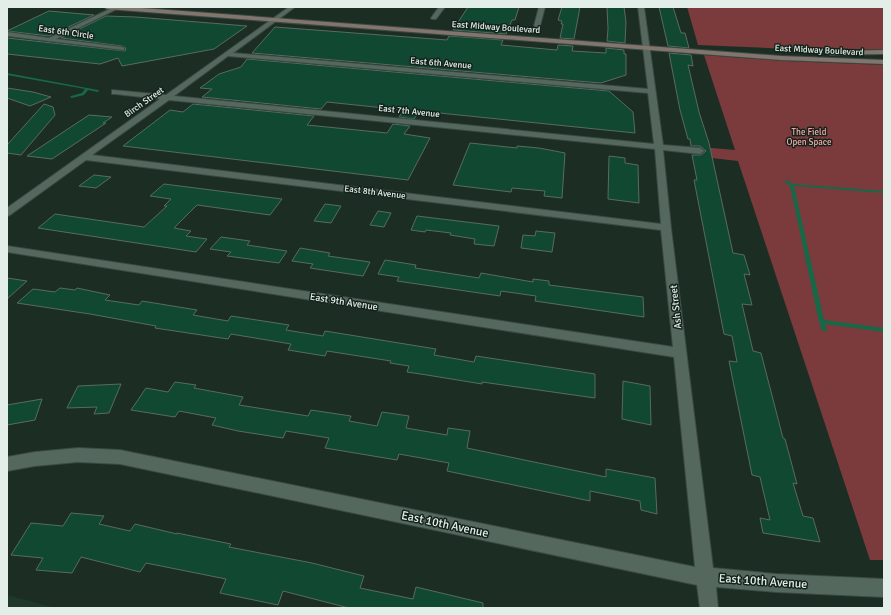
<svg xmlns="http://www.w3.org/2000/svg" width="891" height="615" viewBox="0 0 891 615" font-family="Signika,sans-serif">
  <rect width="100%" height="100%" fill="#1c2d24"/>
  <!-- built -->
  <path fill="#20382c" d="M7,595l49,13h-49z"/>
  <!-- green -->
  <g fill="#7b3b3d">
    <path d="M687,7h197v42l-67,1 -119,-5z"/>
    <path d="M704,55l82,6 98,4v495h-14l-132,-399 -35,-4 -3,-10 35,3z"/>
  </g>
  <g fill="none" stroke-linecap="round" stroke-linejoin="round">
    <!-- stream -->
    <g fill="#166847" fill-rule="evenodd">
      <path d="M7,73l91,17 1,1 -1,1 -10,-2 -4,5 -12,3 -2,-1 1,-1 11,-3 3,-4 -78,-14z"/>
      <path d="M785,180h2l6,4 91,7v2l-90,-7 30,134 60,8v4l-59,-8 2,6 -1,1h-4l-3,-9 -29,-136 -5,-4z"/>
    </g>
  </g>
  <!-- building -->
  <g fill="#104831" stroke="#596b61">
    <path d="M468,7h51l-4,13h-3l-6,14 -53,-4z"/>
    <path d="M562,7h18l-6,32 -14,-1 3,-14h-2l1,-3 -4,-1z"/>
    <path d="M607,7h17l2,15 -1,21 -18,-2 1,-12z"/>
    <path d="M659,7h14l8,26h4l4,15 -21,-2z"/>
    <path d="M49,11l45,4 -45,21 -42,-5z"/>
    <path d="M106,16l30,1 111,9 -33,23 -92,17 -4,-8 -18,6 -93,-10v-16l118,13 1,-3 -4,-2 -61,-8z"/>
    <path d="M275,27l172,13 2,-4 54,4 -2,5 56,5 1,-5 15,1 -1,5 34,2v-5l18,2v4h2v21l-25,8 -349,-30z"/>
    <path d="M669,53l22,2 2,11 -5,-1 11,47 10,31 24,110 11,2 6,20 -6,-1 8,31 -10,-1 11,47 8,2 22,85 2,1 12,45 -4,-1 10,33 10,2 7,24 -57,-9 -3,-15 10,2 -10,-43 -8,-2 -23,-114 8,1 -5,-26 -8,-2 -30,-154h3l-5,-25h9l5,-4 -6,-5h-9l-1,-7h-2l-8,-29z"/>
    <path d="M247,59l362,32 24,21 2,21 -215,-22 -6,8 -15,-2 5,-7 -77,-8 -6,7 -119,-12 10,-8 -12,-1 19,-14 22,-7z"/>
    <path d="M7,88l26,4 18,5 -21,9 -23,-8z"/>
    <path d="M44,104l9,3 2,8 -34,40 -14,-2v-8z"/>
    <path d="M193,104l121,12 -7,9 80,8 6,-9 17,2 -6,8 26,4 -22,42 -285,-34 47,-36 13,2z"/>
    <path d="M89,115l23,2 -9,6h3l-54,36 -25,-3z"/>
    <path d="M470,143l47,5v-2l22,2 26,5 -3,45 -18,-2 1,-5 -33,-3 -1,4 -58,-7z"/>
    <path d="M609,156l16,2v5l13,2 1,38 -31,-4z"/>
    <path d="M94,175l17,2 -15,11 -17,-2z"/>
    <path d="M164,184l118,15 -12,16 -73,-10 -23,23 17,3 -5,5 21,3 -11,13 -158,-24 17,-14 89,13 23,-21h-3l7,-7 -21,-3z"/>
    <path d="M325,204l16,2 -10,17 -17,-2z"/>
    <path d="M378,211l13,2 -7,14 -14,-2z"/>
    <path d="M417,216l82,10 -5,20 -20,-2 1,-5 -25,-4 1,-2 -25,-3 -1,2 -14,-2z"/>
    <path d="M536,231l19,2 -3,19 -31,-4 2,-13 12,1z"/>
    <path d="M221,237l29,4 -3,4 40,6 -8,12 -52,-7 4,-4 -21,-3z"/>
    <path d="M300,248l30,5 -2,3 42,6 -7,14 -53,-8 3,-4 -21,-3z"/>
    <path d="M385,260l31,5 -1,3 64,10 2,-5 52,9v-3l16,2v4l94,12 1,20 -109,-16 1,-5 -35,-5 -1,5 -103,-15 2,-4 -21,-3z"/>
    <path d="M7,278l20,3 -20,18z"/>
    <path d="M60,288l15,2 2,-2 33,7 -5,5 34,5 3,-4 55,9 -4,5 35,6 3,-5 58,9 -3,5 37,6 2,-5 111,18 -2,6 40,7 2,-6 119,18v24l-113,-16v2l-55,-9 -20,-3 2,-6 -19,-3 1,-2 -64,-10 -2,5 -37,-6 3,-6 -60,-10 -3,5 -73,-11 1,-2 -66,-12 -73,-11 16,-14 22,3z"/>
    <path d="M623,381l27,5 1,39 -29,-6z"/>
    <path d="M175,382l21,3 -2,3 49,9 -4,8 69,11 3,-6 40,6 -2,5 28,5 5,-14 27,4 -3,12 41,7 1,-7 22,3 -3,17 139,29v-8l49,9 2,36 -16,-4 -1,-9 -50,-10v10l-143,-30 2,-8 -50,-9 -2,6 -72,-12 4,-10 -43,-7 -3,7 -45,-7 -26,-6 4,-7 -37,-7 -4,6 -44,-7 15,-22 22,4z"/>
    <path d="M121,384l-12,29 -15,1 3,-7 -30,1 11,-22z"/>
    <path d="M42,399l-7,21 -28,5v-20z"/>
    <path d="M71,513l33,3 -5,8 31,7 5,-7 42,10v-1l54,11 -2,3 83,16 52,13 -4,12 53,11 3,-12 67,16v5h-134l-66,-17 -5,14 -58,-12 6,-14 -80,-16 -6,9 -59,-15 -9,16 -36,-3 7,-12 -32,-3 20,-32 32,3z"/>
  </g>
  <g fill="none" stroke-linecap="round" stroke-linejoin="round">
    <defs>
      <g id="street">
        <path d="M114,7h7l-65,32 66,8 2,1v2l-117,-14v-4l42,6z"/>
        <path d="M289,7h6l-62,46 415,36 -10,-82h6l19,138 37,3 4,3 -4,3 -37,-4 8,78 42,340 63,6 108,5v18l-108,-5 -60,-5 2,21h-18l-3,-23 -577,-121 -42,-2 -43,4 -28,5v-14l28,-5 43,-4 42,2 575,117 -21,-210 -667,-105v-6l666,101 -12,-117 -575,-70 -76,55 -3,1v-8l153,-109 -45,-5h-3v-4l54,5zM228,56l420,37 6,51 -480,-48zM169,100l486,49 6,75 -569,-69z"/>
        <path d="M439,7h6l-9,12h-4l-1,-1z"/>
        <path d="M539,7h6l-5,19 -3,2 -3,-2z"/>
      </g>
      <g id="secondary">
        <path d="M104,7h24l653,49 103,4v4l-103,-4 -674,-51z"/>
        <path d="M884,50v4l-53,1 -3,-2 3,-2z"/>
      </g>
    </defs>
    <!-- street casing -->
    <use href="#street" stroke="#3b4942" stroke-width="2"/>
    <!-- secondary casing -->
    <use href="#secondary" stroke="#3b4942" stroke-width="2"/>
    <!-- street -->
    <use href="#street" fill="#55685e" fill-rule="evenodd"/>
    <!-- secondary -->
    <use href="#secondary" fill="#81756e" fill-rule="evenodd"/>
  </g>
  <g text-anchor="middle" stroke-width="3" stroke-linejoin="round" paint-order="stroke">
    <!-- far-street labels -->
    <g font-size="9" fill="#e4eee8" stroke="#13231b">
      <text transform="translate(496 27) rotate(4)" y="3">East Midway Boulevard</text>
      <text transform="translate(66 32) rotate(8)" y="3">East 6th Circle</text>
      <text transform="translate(819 50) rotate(3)" y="3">East Midway Boulevard</text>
      <text transform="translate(441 63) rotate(5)" y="3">East 6th Avenue</text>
      <text transform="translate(144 102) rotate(-35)" y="3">Birch Street</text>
      <text transform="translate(409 111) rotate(6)" y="3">East 7th Avenue</text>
      <text transform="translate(375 192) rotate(7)" y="3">East 8th Avenue</text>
    </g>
    <!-- far-park labels -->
    <g font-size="9" fill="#f5aaaa" stroke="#13231b">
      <text x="809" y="135">The Field<tspan x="809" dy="10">Open Space</tspan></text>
    </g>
    <!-- street labels -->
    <g font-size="10" fill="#e4eee8" stroke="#13231b">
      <text transform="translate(344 301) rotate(9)" y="4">East 9th Avenue</text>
      <text transform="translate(675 307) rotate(-96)" y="4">Ash Street</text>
    </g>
    <!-- near-street labels -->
    <g font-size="12" fill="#e4eee8" stroke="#13231b">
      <text transform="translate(445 524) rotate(12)" y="4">East 10th Avenue</text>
      <text transform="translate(763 581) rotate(4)" y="4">East 10th Avenue</text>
    </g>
  </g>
  <!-- border -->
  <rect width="891" height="615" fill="none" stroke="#e4eee8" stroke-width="16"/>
</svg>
